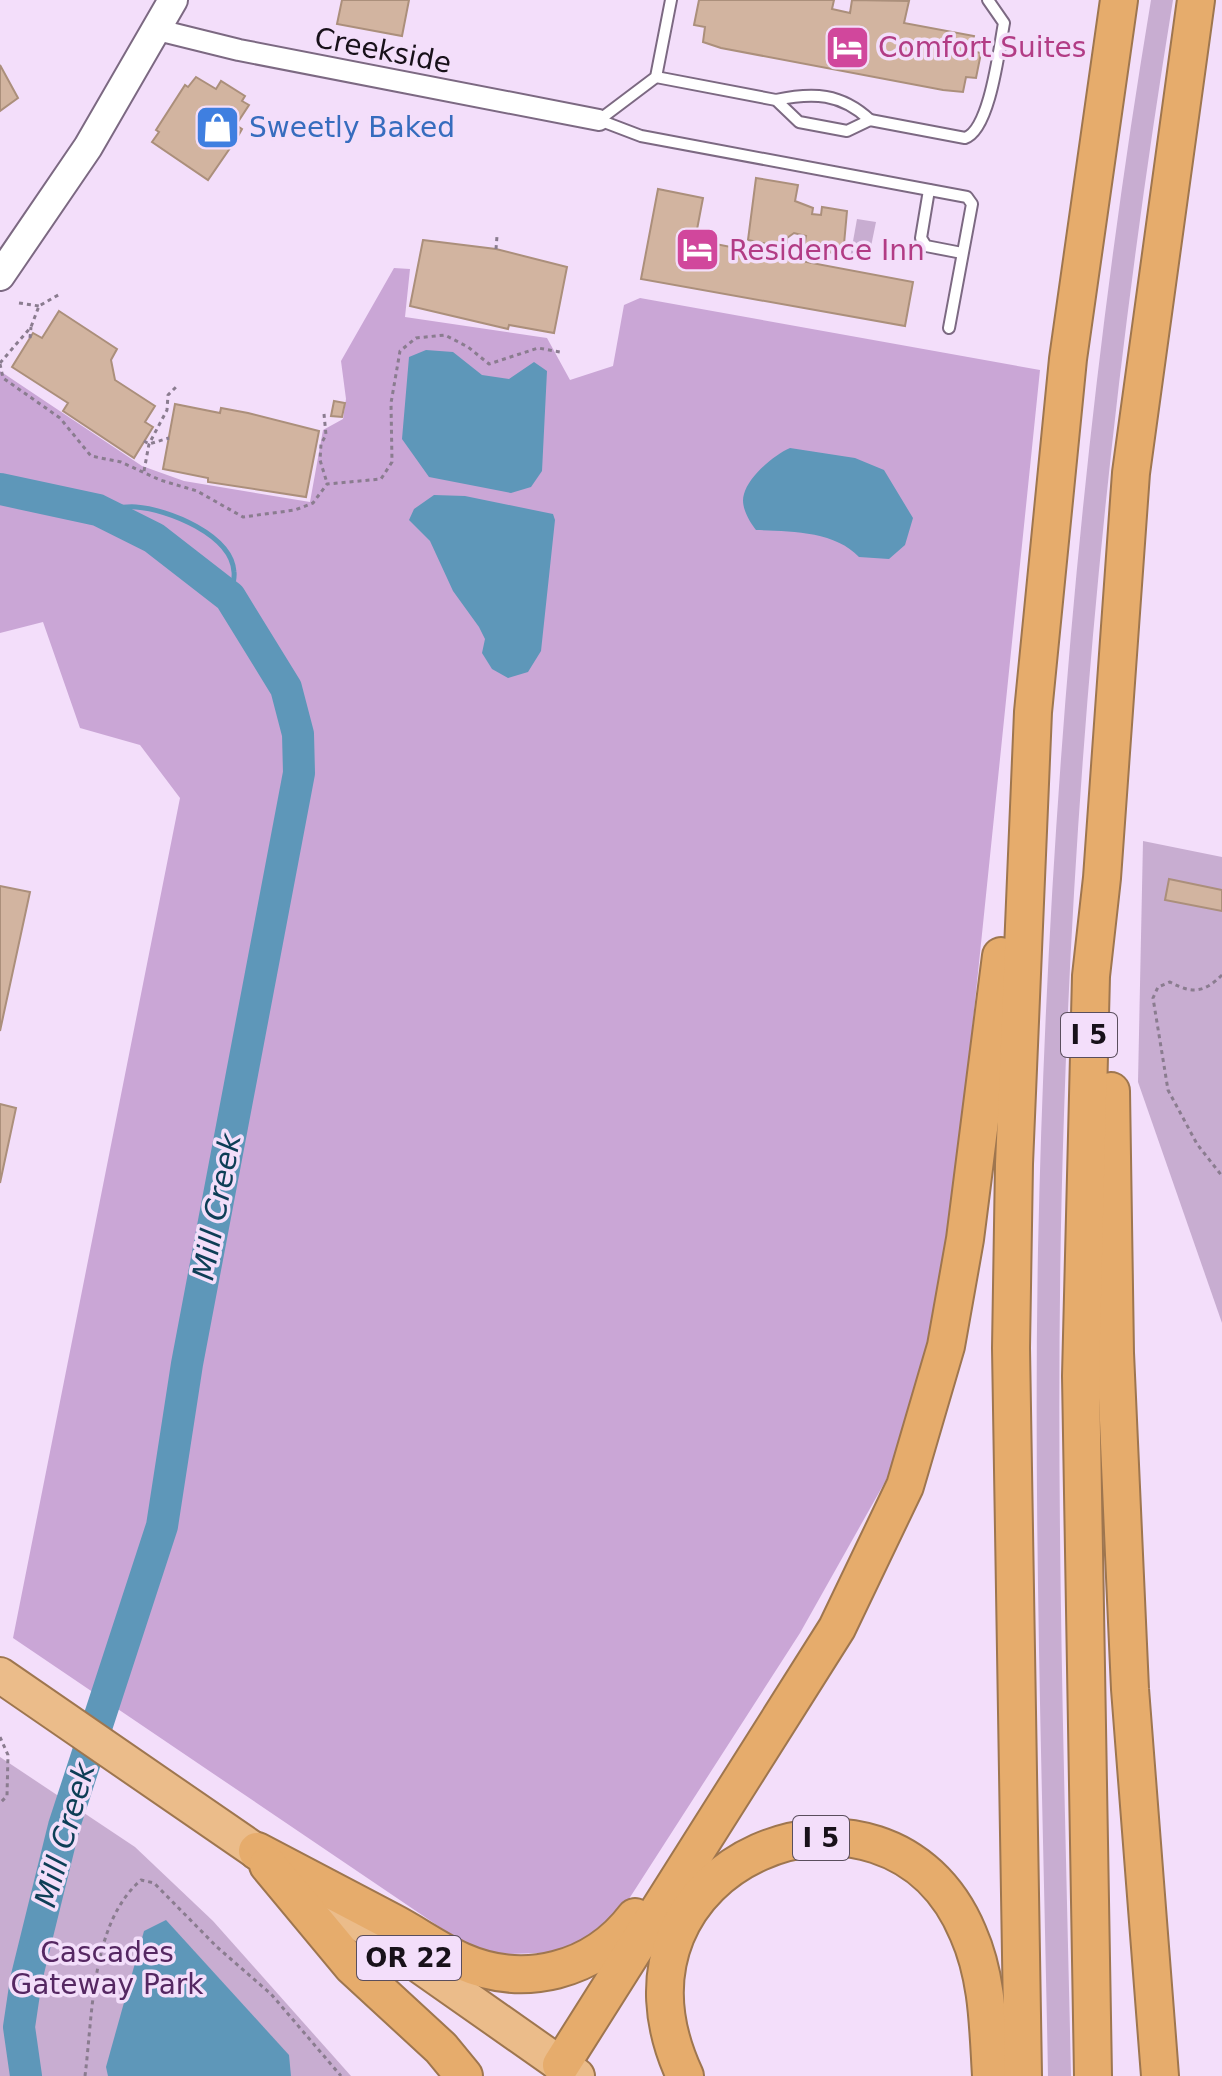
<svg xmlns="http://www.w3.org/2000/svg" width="1222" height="2076" viewBox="0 0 1222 2076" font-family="'DejaVu Sans',sans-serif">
  <rect width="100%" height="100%" fill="#f3defa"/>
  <!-- green -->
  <g fill="#c8add1">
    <path d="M1151,0h22c-60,368 -97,741 -109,1114 -11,320 0,641 7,962h-23c-5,-275 -15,-551 -10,-827 9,-418 44,-836 113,-1249z"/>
    <path d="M857,219l19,3 -8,39 -18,-3z"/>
    <path d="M1143,841l79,16v466l-84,-241z"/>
    <path d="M0,1757l135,90 78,74 138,155h-351z"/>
  </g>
  <!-- forest -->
  <path fill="#caa6d6" d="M394,268l16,1 -5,48 142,21 23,42 43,-14 11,-61 16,-7 400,72 -79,768 -27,181 -19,83 -25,71 -90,160 -173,269 -57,50 -89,3 -468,-317 167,-840 -40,-53 -60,-17 -37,-106 -43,11v-262l142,95 42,15 126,21 13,-72 20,-11 3,-20 -5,-38z"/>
  <!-- water -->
  <g fill="#5e97b9">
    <path d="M426,350l27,2 29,23 27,4 25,-17 13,9 -5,100 -11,16 -20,6 -82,-16 -27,-38 7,-82z"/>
    <path d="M790,448l65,10 29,12 29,48 -8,27 -16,14 -30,-2c-24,-26 -69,-26 -103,-27 -7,-9 -16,-24 -12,-36 5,-18 30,-39 46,-46z"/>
    <path d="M434,495l31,1 88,18 2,6 -14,131 -13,21 -20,6 -16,-9 -10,-16 3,-14 -6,-12 -26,-36 -23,-50 -21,-21 5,-11z"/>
    <path d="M166,1920l123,135 2,21h-183l-2,-9 38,-136z"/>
  </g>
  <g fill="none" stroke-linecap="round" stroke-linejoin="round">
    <!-- stream -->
    <path stroke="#5e97b9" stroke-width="5" d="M98,510c13,-1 26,-4 38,-3 32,2 96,28 98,65 1,7 -2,17 -4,25"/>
    <!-- river -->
    <path stroke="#5e97b9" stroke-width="32" d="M0,489l98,21 56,28 76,59 56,91 12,46 1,39 -112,591 -25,162 -98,300 -38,154 -7,47 7,49"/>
  </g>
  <!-- building -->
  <g fill="#d2b4a0" stroke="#ab8f7b" stroke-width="2">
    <path d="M342,0h67l-7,36 -65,-12z"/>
    <path d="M699,0h135l-2,9 18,4 2,-13 57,1 -5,22 70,13 -3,15 10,2 -5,25 -10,-1 -3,15 -20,-2 -222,-42 -18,-6 2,-15 -11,-2z"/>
    <path d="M0,65l18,33 -18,13z"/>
    <path d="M196,77l20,12 5,-8 24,15 -3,5 7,4 -13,20 6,4 -5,9 -29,42 -56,-38 7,-10 -3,-2 29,-45 3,2z"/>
    <path d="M756,178l42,7 -3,16 18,7 -1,6 9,1 1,-8 25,4 -4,44 -39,-8 2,-11 -12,-3 -7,5 -2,20 128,24 -8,44 -264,-47 17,-90 45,9 -8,42 71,14 2,-10 -20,-4z"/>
    <path d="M423,240l73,9 71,18 -13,66 -45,-8 -1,4 -98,-23z"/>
    <path d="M59,311l58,38 -6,11 4,20 40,26 -10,16 8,5 -19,31 -71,-47 5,-8 -56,-36 21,-34 9,5z"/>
    <path d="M334,401l11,2 -3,14 -11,-1z"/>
    <path d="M175,404l45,9 1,-5 27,5 71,18 -13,66 -98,-15v-4l-45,-9z"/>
    <path d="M1169,879l53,11v21l-57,-11z"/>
    <path d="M0,886l30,6 -30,139z"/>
    <path d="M0,1104l16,4 -16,75z"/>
  </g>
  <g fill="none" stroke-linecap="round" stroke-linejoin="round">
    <defs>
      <g id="service">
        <path d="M656,77l120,23 23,22 48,9 23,-11 95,18c25,-8 34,-89 39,-115l-16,-23"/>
        <path d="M776,100c37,-8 65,-7 94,20"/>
        <path d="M599,120l42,16 326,61 5,7 -23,124"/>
        <path d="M599,120l57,-43 15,-77"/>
        <path d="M929,190l-8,48 5,8 36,7"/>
      </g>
      <path id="minor" d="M158,30l81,20 360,70"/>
      <path id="secondary" d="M0,276l88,-129 85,-147"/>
      <g id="trunk">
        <path d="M0,1675l279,192"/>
        <path d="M332,1904l245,172"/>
      </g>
      <g id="motorway">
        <path d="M1111,1091l4,262 15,336 30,387"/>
        <path d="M257,1851c45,24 90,47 135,71 23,12 45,28 69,39 63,28 133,10 174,-44"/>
        <path d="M268,1865l84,101 89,82 23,28"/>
        <path d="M561,2065l276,-437 68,-142 41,-140 19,-107 36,-283"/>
        <path d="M685,2076c-100,-215 203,-334 283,-143 20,45 20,94 23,143"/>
        <path d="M1023,2076l-12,-728 3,-184 19,-452 35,-353 51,-359"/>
        <path d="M1093,2076l-12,-700 10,-400 11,-98 29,-405 65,-473"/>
      </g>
    </defs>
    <!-- service casing -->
    <use href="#service" stroke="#7c6982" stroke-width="14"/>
    <!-- minor casing -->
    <use href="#minor" stroke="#7c6982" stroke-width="24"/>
    <!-- secondary casing -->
    <use href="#secondary" stroke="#7c6982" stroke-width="32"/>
    <!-- trunk casing -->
    <use href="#trunk" stroke="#9e764f" stroke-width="38"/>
    <!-- motorway casing -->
    <use href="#motorway" stroke="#9e764f" stroke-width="40"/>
    <!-- path -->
    <g stroke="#8a7c8f" stroke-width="3" stroke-dasharray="4 4" stroke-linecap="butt">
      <path d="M496,249l1,-13"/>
      <path d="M19,303l20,3"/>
      <path d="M30,338l1,-11"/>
      <path d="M0,363l31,-36 8,-21 21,-12"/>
      <path d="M0,364l3,14 57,40 31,38 30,6 39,18 37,11 46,26 52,-7 18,-7 14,-19 54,-5 11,-17 -1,-59 9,-52 16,-13 29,-3 23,12 21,17 49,-16 22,4"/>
      <path d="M324,414l2,21 -5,9 -1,16 7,23"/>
      <path d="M144,441l5,3 20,-6"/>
      <path d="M144,471l5,-27 18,-34 1,-15 9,-9"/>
      <path d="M1222,975c-18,18 -30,19 -52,7l-12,5 -5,11 15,92 29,54 25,32"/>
      <path d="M0,1737l8,18 -1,41 -7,7"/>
      <path d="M85,2076c8,-63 6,-153 56,-196l13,3 63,64 54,47 70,82"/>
    </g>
    <!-- service -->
    <use href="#service" stroke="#fff" stroke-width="10"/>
    <!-- minor -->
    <use href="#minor" stroke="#fff" stroke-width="20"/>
    <!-- secondary -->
    <use href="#secondary" stroke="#fff" stroke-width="28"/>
    <!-- trunk -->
    <use href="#trunk" stroke="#ebbc8a" stroke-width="34"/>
    <!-- motorway -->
    <use href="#motorway" stroke="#e6ac6c" stroke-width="36"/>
  </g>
  <!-- icons -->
  <defs>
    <symbol id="hotel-square" viewBox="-11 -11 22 22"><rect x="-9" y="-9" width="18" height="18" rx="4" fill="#d1479c" stroke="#f3defa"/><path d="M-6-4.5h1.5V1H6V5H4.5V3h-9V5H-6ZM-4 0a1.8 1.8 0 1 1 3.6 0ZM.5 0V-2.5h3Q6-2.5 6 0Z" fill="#fff"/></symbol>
    <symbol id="shop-square" viewBox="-11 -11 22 22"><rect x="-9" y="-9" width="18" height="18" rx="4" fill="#3f7fe0" stroke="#f3defa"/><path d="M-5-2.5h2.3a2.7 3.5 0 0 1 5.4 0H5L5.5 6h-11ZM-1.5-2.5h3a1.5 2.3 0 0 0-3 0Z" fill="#fff"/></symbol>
  </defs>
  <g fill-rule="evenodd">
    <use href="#hotel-square" x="822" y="22" width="51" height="51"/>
    <use href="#shop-square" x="192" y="102" width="51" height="51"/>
    <use href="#hotel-square" x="672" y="224" width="51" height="51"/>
  </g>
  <g text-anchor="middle" stroke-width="7" stroke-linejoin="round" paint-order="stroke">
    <!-- shield labels -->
    <g fill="#f3defa" stroke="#5a4e5d" stroke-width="2">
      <rect x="1061" y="1013" width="56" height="44" rx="6"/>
      <rect x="793" y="1816" width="56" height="44" rx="6"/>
      <rect x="357" y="1936" width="104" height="44" rx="6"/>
    </g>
    <g font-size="26" font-weight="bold" fill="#18111a">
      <text x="1089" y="1044">I 5</text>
      <text x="821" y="1847">I 5</text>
      <text x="409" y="1967">OR 22</text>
    </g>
    <!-- hotel labels -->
    <g font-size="28" fill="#b23c85" stroke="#f3defa" text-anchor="start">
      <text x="878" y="57">Comfort Suites</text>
      <text x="729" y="260">Residence Inn</text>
    </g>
    <!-- street labels -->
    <g font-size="28" fill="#18111a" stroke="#f3defa">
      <text transform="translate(383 50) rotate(11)" y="10">Creekside</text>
    </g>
    <!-- shop labels -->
    <g font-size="28" fill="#366cbe" stroke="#f3defa" text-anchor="start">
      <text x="249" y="137">Sweetly Baked</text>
    </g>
    <!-- park labels -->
    <g font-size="28" fill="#552762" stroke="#f3defa">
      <text x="107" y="1962">Cascades<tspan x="107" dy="32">Gateway Park</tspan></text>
    </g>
    <!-- water labels -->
    <g font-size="30" font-style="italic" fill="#0d3e56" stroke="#f3defa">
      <text transform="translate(217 1207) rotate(-79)" y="10">Mill Creek</text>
      <text transform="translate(65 1835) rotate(-74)" y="10">Mill Creek</text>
    </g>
  </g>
</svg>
